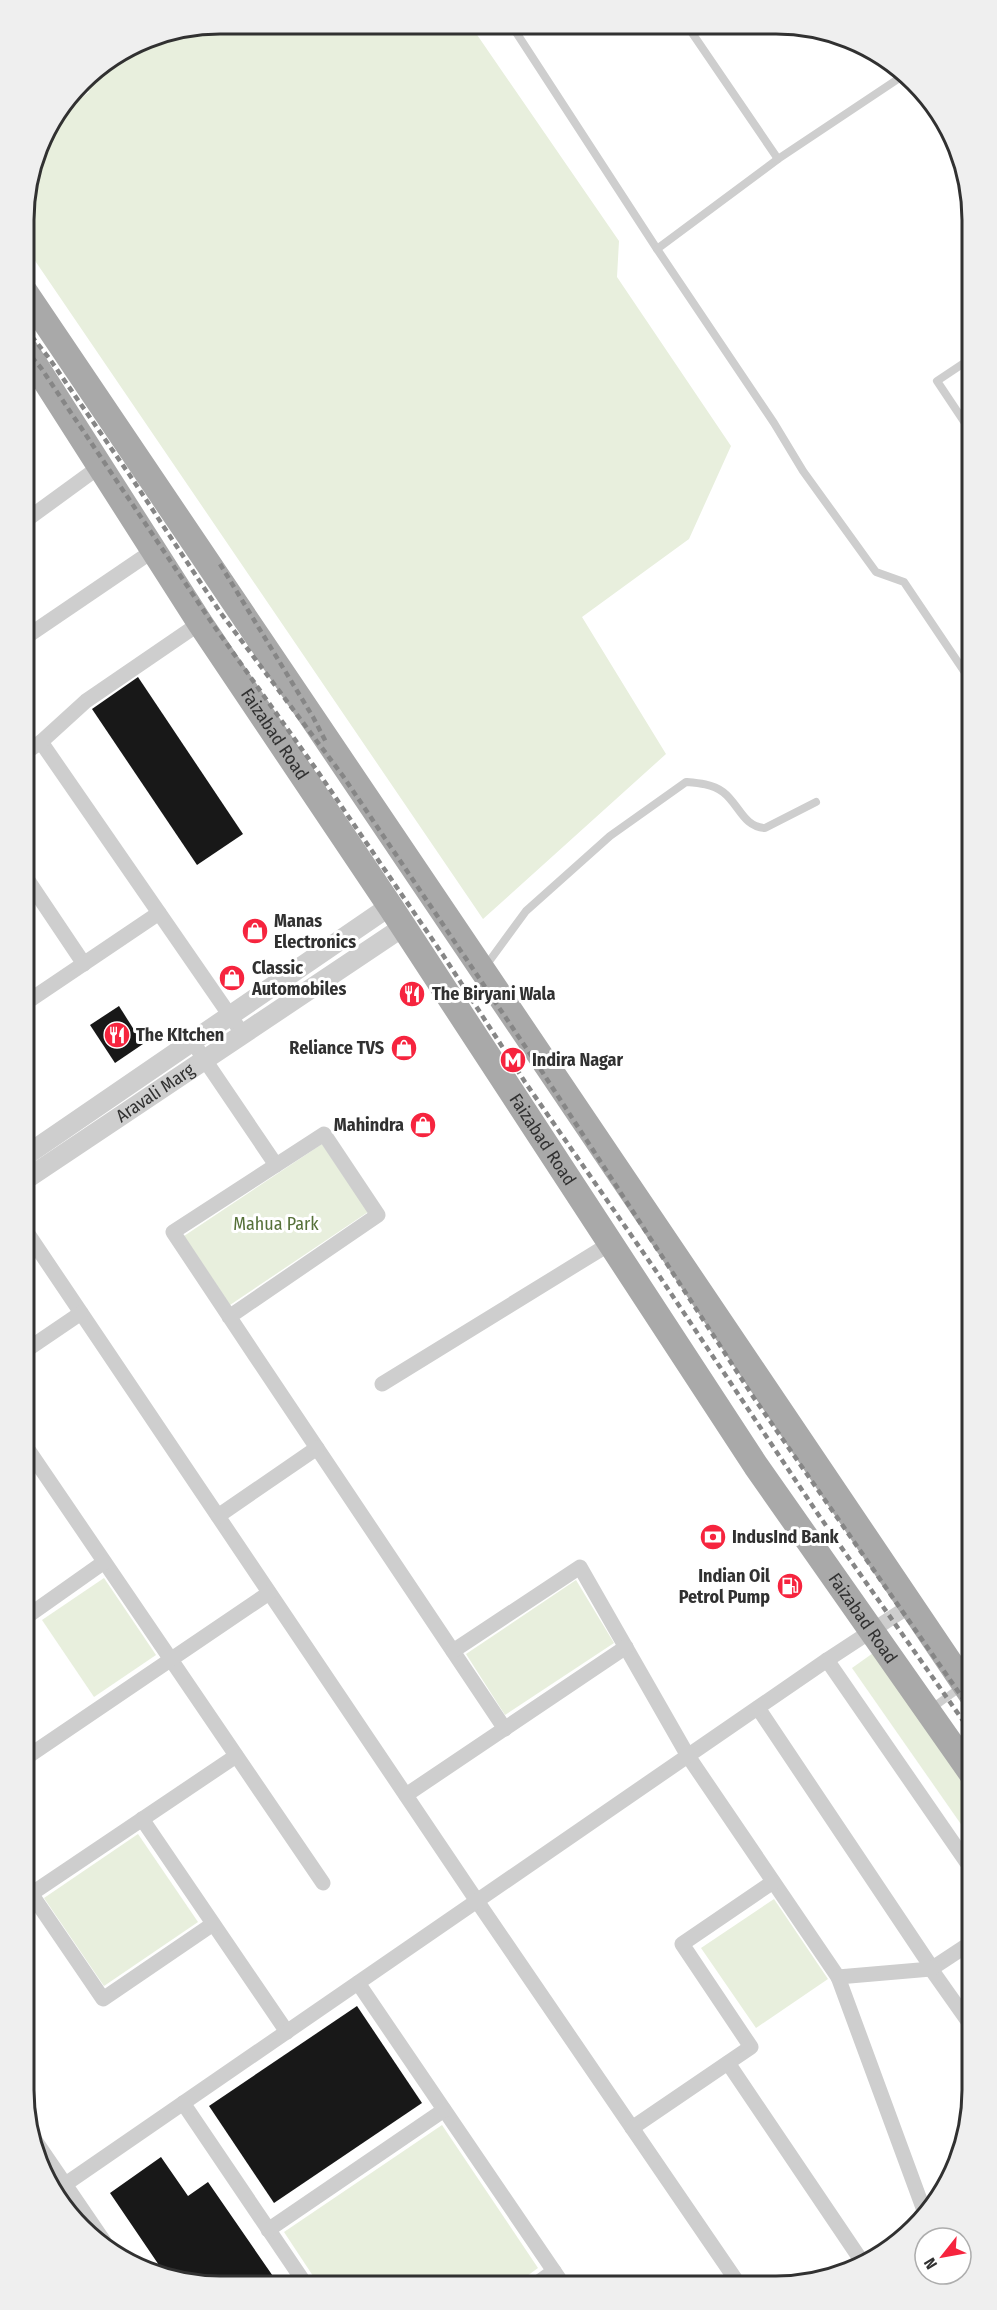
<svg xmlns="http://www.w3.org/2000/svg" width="997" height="2310" viewBox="0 0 997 2310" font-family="'Fira Sans Condensed',sans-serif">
  <rect width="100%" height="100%" fill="#fff"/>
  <!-- green -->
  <g fill="#e8efdd">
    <path d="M220,24l251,2 148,215 -2,36 114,169 -42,93 -107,78 84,137 -183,165 -458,-673 -1,-39 20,-73 18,-23 27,-19 -6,-9 8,-10 54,-34z"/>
    <path d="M322,1144l46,68 -138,93 -46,-69z"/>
    <path d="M104,1578l52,77 -62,42 -52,-77z"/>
    <path d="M576,1580l38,63 -109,72 -39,-61z"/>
    <path d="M883,1646l89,126v68l-120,-172z"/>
    <path d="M138,1834l60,88 -94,64 -60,-88z"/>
    <path d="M774,1899l54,80 -72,49 -55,-80z"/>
    <path d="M442,2125l96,143 -18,13 -203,1 -33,-50z"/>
  </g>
  <!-- building -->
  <g fill="#181818">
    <path d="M138,677l105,157 -46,31 -105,-156z"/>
    <path d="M119,1006l24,38 -28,19 -25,-38z"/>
    <path d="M357,2006l65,97 -148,100 -65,-97z"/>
    <path d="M161,2157l27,39 20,-14 69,100h-95l-17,-8 -55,-81z"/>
  </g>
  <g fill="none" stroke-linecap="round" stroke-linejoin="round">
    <!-- service -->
    <g stroke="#cecece" stroke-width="8">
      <path d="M512,26l145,223"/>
      <path d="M688,27l90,132"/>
      <path d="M907,73l-129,86 -121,90 117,174 29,48 65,90 8,11 28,10 64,95"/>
      <path d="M967,361l-30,20 30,45"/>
      <path d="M485,967l41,-56 84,-75 76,-54c12,1 26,2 37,10 16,12 20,35 42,36l51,-26"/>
      <path d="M932,1708l29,-21"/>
    </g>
    <!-- minor -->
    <g stroke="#cecece" stroke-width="15">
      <path d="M25,521l74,-54"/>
      <path d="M26,637l128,-87"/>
      <path d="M41,742l201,291"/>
      <path d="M26,752l15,-10 45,-41 114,-78"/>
      <path d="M27,879l57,85"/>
      <path d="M27,1002l132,-89"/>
      <path d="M192,1041l84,124"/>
      <path d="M28,1234l449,667 259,379"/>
      <path d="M229,1317l149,-102 -54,-81 -151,98c110,166 221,331 332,497"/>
      <path d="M28,1349l53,-36"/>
      <path d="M382,1384l229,-141"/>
      <path d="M29,1451l294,432"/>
      <path d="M218,1516l99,-68"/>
      <path d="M29,1615l75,-53"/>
      <path d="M453,1651l127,-84 108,189 150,221 88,239"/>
      <path d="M827,1660l145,210"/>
      <path d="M758,1708l174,260"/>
      <path d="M30,1755l239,-162"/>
      <path d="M406,1795l220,-148"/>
      <path d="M142,1819l145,213"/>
      <path d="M30,1892l73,107 110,-75"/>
      <path d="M31,1894l205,-138"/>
      <path d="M931,1969l41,58"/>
      <path d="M838,1977l93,-8 41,-27"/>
      <path d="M358,1983l202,297"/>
      <path d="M728,2063l135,200"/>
      <path d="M183,2103l121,179"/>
      <path d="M632,2128l119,-81 -69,-103 91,-62"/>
      <path d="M54,2192l773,-532 84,-55"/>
      <path d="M268,2230l176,-120"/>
      <path d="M540,2281l14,-10"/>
    </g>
    <!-- tertiary -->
    <g stroke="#cecece" stroke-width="20">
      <path d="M28,1154l362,-248"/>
      <path id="s1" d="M28,1178l375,-251"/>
      <path d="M31,2139l71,104"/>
    </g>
    <!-- primary -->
    <g stroke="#a9a9a9" stroke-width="26">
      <path d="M25,292l946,1402"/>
      <path id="s2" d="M25,349l175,274 190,283 366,560 216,308"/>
    </g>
    <!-- rail -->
    <g stroke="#868686" stroke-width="4.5" stroke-dasharray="6 4.5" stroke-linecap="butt">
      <path d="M25,328l24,30 82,119 89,135 123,164 198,294 213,328 217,312"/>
      <path d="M25,349l16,19 173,258 102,143 127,186 82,127 131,189 164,246 151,215"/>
      <path d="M220,564l93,153 14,27"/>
    </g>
  </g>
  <!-- icons -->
  <defs>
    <symbol id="shop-disc" viewBox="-11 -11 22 22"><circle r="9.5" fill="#f6243e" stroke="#fff"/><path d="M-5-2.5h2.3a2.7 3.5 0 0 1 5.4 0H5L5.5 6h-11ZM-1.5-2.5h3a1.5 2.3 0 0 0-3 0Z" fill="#fff"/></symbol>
    <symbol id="restaurant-disc" viewBox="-11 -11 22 22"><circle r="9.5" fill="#f6243e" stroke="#fff"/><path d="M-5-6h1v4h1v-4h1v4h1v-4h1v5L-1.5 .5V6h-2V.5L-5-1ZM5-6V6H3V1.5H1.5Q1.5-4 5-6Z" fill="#fff"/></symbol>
    <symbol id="metro-disc" viewBox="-11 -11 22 22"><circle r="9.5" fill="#f6243e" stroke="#fff"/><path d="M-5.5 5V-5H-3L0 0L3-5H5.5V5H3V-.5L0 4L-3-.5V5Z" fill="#fff"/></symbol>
    <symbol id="bank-disc" viewBox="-11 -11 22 22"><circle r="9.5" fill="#f6243e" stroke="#fff"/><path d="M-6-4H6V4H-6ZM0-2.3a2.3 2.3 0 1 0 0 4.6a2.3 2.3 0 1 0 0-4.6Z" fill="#fff"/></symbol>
    <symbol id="fuel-disc" viewBox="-11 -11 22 22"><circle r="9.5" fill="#f6243e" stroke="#fff"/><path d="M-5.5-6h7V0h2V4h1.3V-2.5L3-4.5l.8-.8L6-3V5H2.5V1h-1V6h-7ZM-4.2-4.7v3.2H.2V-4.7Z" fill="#fff"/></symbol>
  </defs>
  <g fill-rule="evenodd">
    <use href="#shop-disc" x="240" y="916" width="30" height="30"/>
    <use href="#shop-disc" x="217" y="963" width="30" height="30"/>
    <use href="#restaurant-disc" x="397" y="979" width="30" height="30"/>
    <use href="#restaurant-disc" x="102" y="1020" width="30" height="30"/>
    <use href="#shop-disc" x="389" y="1033" width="30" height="30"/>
    <use href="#metro-disc" x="498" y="1045" width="30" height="30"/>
    <use href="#shop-disc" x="408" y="1110" width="30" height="30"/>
    <use href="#bank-disc" x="698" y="1522" width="30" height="30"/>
    <use href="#fuel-disc" x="775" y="1571" width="30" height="30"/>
  </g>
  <g text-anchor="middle" stroke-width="6" stroke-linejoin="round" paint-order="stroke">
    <!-- street labels -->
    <g font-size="18" fill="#313131" stroke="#fff">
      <text dy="6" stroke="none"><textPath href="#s2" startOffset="459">Faizabad Road</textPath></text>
      <text dy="6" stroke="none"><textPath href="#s1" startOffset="153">Aravali Marg</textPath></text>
      <text dy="6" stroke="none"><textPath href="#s2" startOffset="945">Faizabad Road</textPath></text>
      <text dy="6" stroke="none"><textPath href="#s2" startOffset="1521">Faizabad Road</textPath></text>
    </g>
    <!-- poi labels -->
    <g font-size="18" font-weight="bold" fill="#313131" stroke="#fff" text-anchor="start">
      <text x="274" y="927">Manas<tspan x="274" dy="21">Electronics</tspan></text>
      <text x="252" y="974">Classic<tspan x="252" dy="21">Automobiles</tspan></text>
      <text x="432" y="1000">The Biryani Wala</text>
      <text x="136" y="1041">The KItchen</text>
      <text x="384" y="1054" text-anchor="end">Reliance TVS</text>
      <text x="532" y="1066">Indira Nagar</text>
      <text x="404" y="1131" text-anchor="end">Mahindra</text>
      <text x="732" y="1543">IndusInd Bank</text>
      <text x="770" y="1582" text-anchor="end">Indian Oil<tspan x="770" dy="21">Petrol Pump</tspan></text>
    </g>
    <!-- park labels -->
    <g font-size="18" fill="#567139" stroke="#fff">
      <text x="276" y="1230">Mahua Park</text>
    </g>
  </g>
  <!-- crop -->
  <path d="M0 0H997V2310H0ZM220 34H776A186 186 0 0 1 962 220V2090A186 186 0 0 1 776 2276H220A186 186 0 0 1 34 2090V220A186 186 0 0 1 220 34Z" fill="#efefef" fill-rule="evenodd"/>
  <path fill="none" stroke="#313131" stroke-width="3" d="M220 34H776A186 186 0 0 1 962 220V2090A186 186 0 0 1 776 2276H220A186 186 0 0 1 34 2090V220A186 186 0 0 1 220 34Z"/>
  <!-- north arrow -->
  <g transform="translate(943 2256) rotate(239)"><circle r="28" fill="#ffffff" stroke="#adadad" stroke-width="1.5"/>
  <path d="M0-4.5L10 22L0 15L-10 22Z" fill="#f6243e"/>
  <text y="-9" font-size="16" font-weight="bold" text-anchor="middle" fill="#313131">N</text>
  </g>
</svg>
